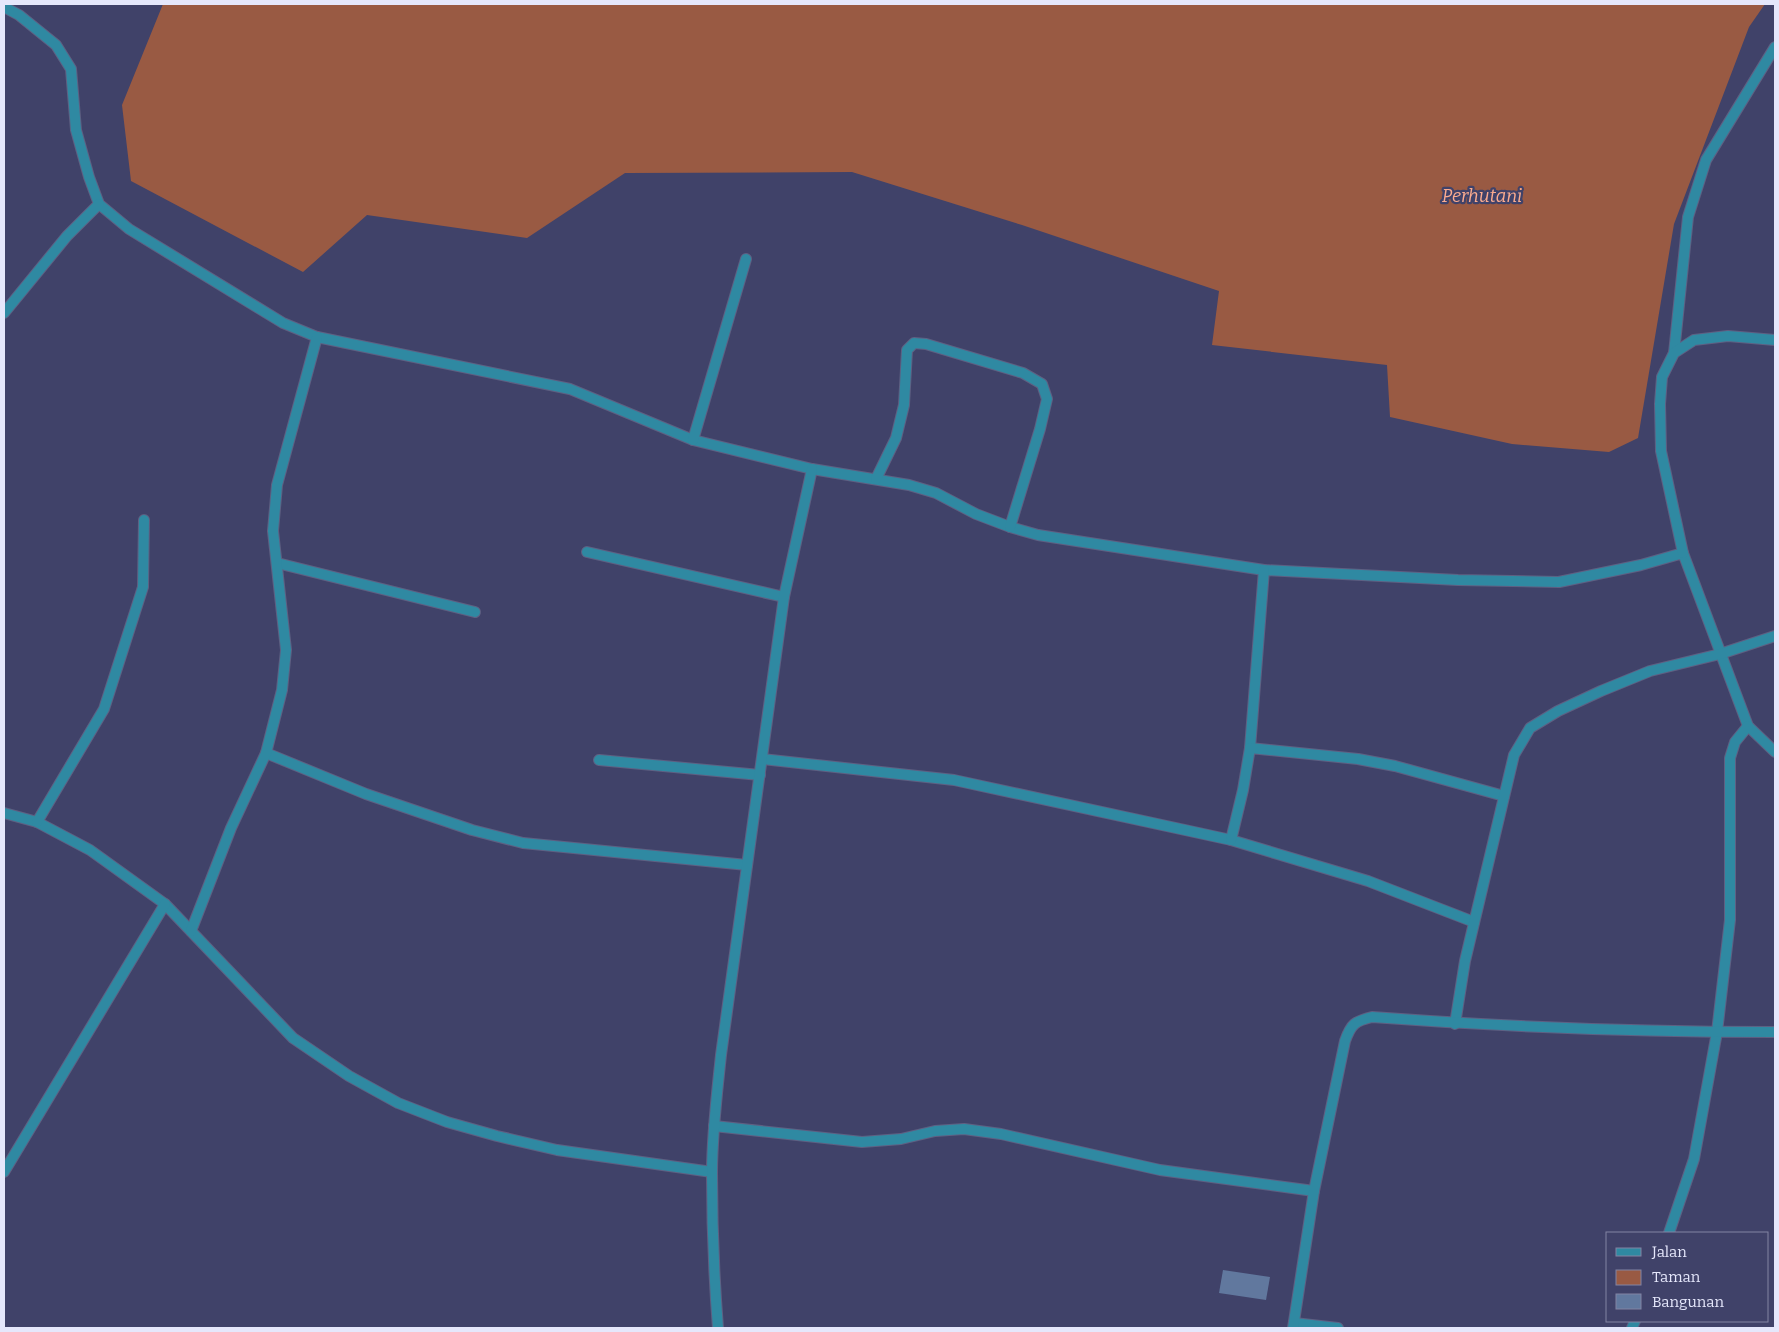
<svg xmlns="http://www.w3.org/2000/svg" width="1779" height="1332" viewBox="0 0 1779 1332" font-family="Bitter,serif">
  <rect width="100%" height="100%" fill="#404269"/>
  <!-- green -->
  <path fill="#995a43" d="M163,4h1602l-16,23 -75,197 -36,214 -29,14 -97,-8 -122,-27 -3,-52 -175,-20 7,-54 -197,-66 -170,-53 -227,1 -98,65 -160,-23 -64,57 -172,-91 -9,-76z"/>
  <!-- building -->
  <path fill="#61789e" d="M1223,1270l47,7 -4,23 -47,-7z"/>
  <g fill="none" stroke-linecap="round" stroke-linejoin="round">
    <defs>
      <g id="minor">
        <path d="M4,7l15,8 37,30 15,24 5,61 13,47 10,27 30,25 154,94 34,14 253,52 123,51 119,29 97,16 27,8 40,21 34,13 28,8 226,35 194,10 101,2 82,-17 42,-12 65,173 27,26"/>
        <path d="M4,313l63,-77 32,-32"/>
        <path d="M1674,353l14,-136 18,-57 69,-113"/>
        <path d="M693,440l53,-181"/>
        <path d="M876,479l20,-41 8,-33 3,-55 7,-7 12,1 97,29 19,11 5,15 -7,30 -30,98"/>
        <path d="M587,552l197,45"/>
        <path d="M1683,553l-22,-102 -1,-47 2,-27 12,-24 20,-13 34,-4 47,4"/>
        <path d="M277,563l198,49"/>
        <path d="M1250,748l14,-178"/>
        <path d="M266,753l100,41 106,36 51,13 224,22"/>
        <path d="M762,759l192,21 231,50 46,10 137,41 106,41"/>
        <path d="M599,760l161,15"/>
        <path d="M4,813l33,9 53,28 75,54 128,134 56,38 49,27 49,19 50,14 60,14 155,22"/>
        <path d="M37,822l67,-113 39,-122 1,-67"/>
        <path d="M1231,840l12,-50 7,-42 108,11 37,7 109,30"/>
        <path d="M191,931l40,-103 35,-75 16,-63 4,-40 -13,-119 4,-46 40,-148"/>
        <path d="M1455,1024l10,-63 49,-206 16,-27 28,-17 43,-20 49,-20 70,-17 55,-18"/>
        <path d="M714,1126l148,16 39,-3 34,-8 29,-2 37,5 159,36 154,21"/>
        <path d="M4,1172l161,-268"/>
        <path d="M1669,1233l25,-74 23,-127 13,-112v-162l5,-16 13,-16"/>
        <path d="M1294,1323l44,5"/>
        <path d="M718,1328c-4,-51 -6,-104 -6,-155 0,-40 5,-79 9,-118l63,-458 28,-128"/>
        <path d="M1293,1328l21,-137 31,-150c6,-17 10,-20 27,-24 134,10 269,15 403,15"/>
        <path d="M1632,1328l3,-7"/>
      </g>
    </defs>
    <!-- minor casing -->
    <use href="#minor" stroke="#5e6083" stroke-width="12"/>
    <!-- minor -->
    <use href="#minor" stroke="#2f89a2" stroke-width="10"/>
  </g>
  <g text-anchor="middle" stroke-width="4.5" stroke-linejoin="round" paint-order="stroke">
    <!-- park labels -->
    <g font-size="18" font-style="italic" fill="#fcac8f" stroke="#404269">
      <text x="1482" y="202">Perhutani</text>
    </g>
  </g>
  <!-- border -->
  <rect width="1779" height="1332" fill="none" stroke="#e5e7fb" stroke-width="10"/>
  <!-- legend -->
  <rect x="1606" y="1232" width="162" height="90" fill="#404269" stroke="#8284a3"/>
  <rect x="1616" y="1248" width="25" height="8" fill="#2f89a2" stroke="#8284a3"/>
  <text x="1652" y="1257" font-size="15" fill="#e5e7fb">Jalan</text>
  <rect x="1616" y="1270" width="25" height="15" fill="#995a43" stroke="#8284a3"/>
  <text x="1652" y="1282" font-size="15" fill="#e5e7fb">Taman</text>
  <rect x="1616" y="1294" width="25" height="15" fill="#61789e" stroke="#8284a3"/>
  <text x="1652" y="1307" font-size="15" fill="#e5e7fb">Bangunan</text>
</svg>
